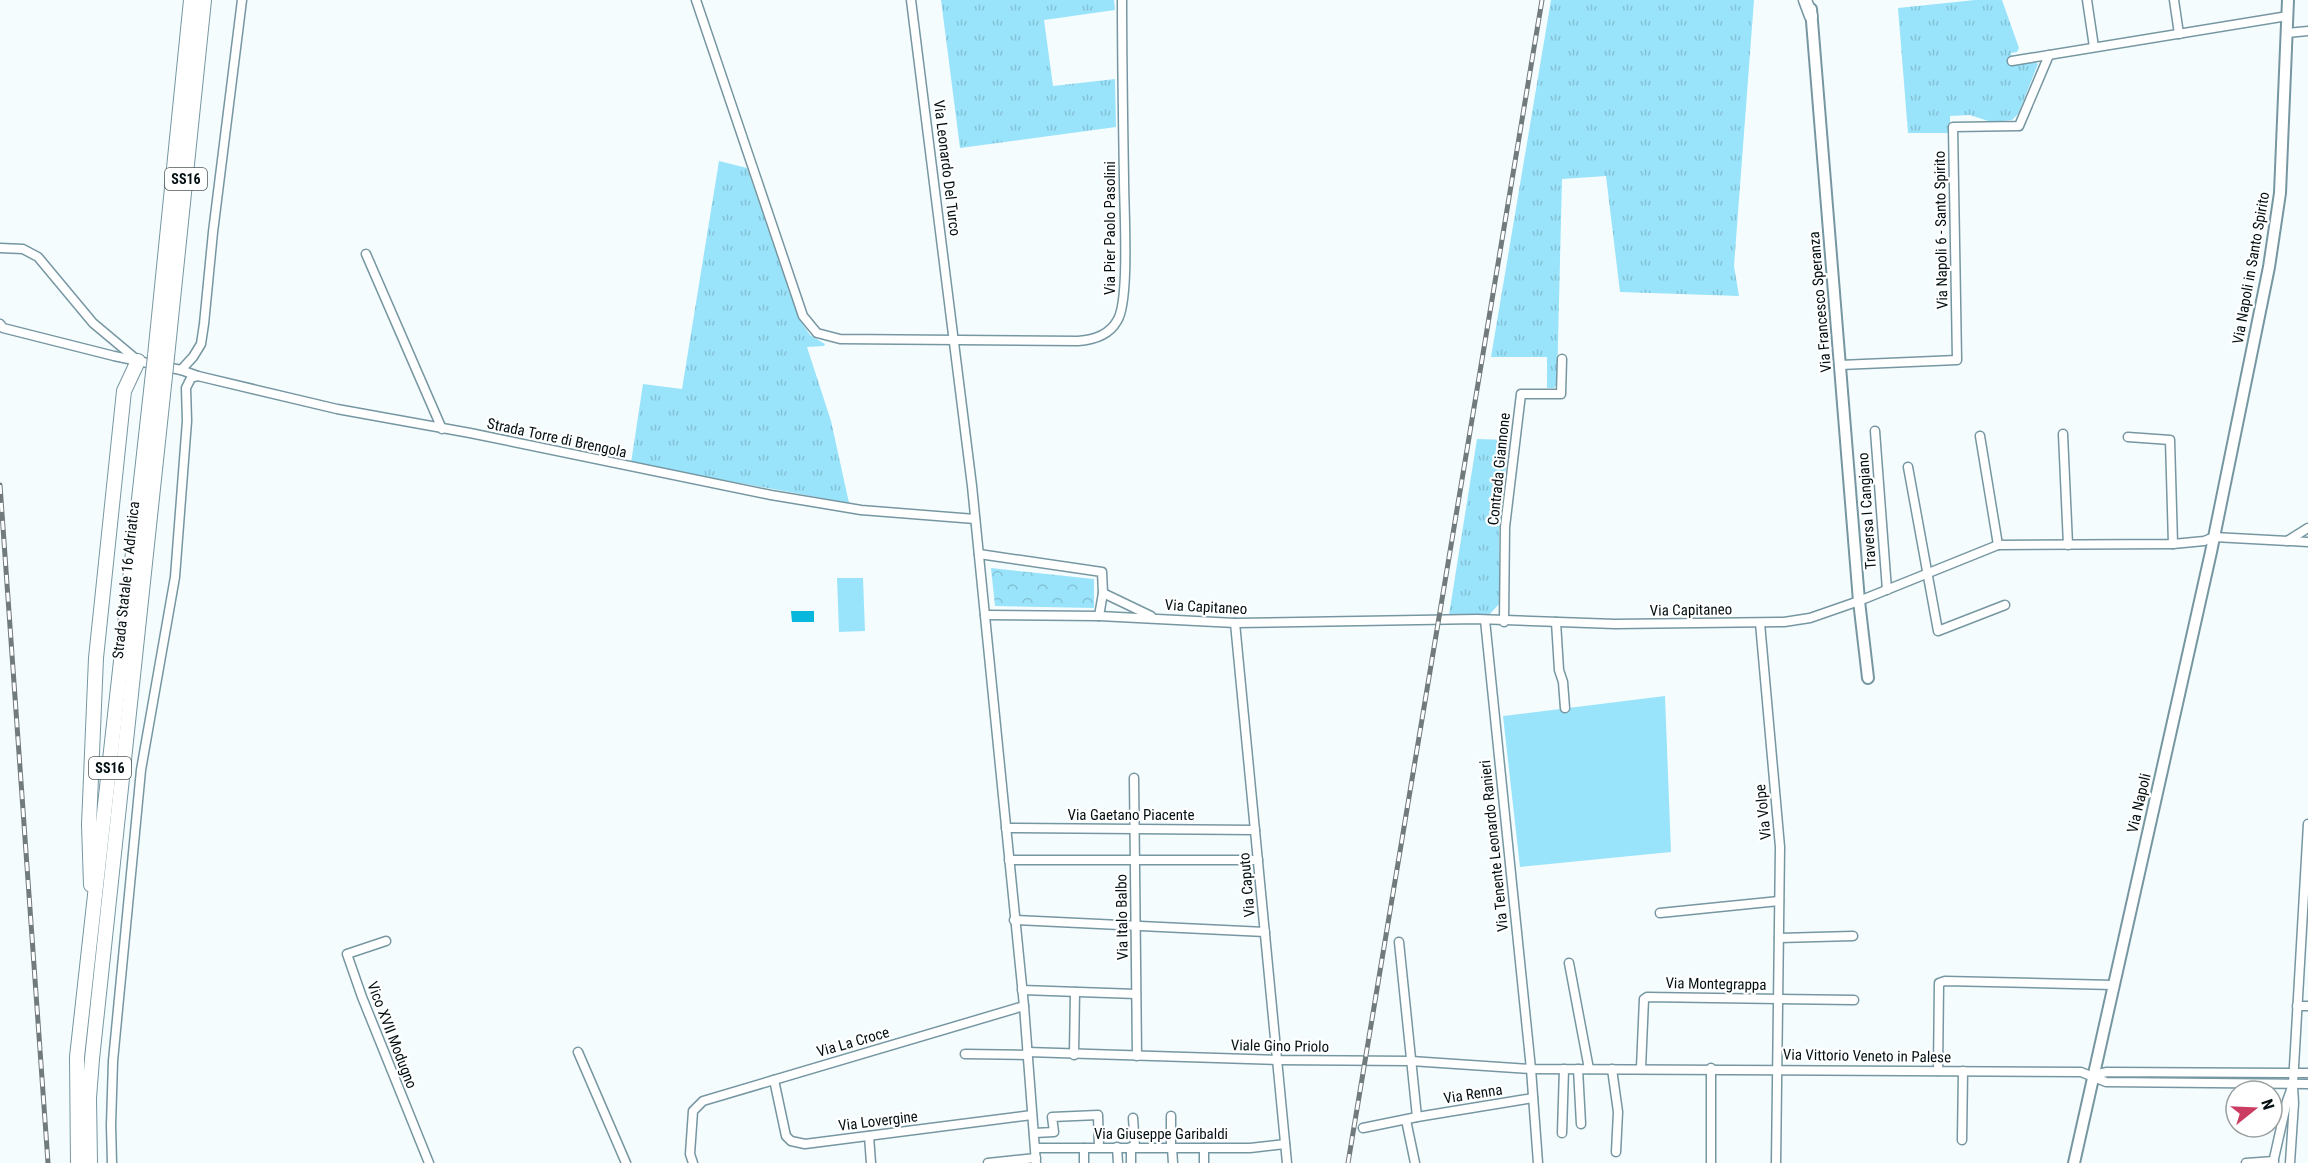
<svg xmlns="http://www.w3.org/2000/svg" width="2308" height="1163" viewBox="0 0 2308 1163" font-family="'Roboto Condensed',sans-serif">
  <defs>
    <pattern id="grass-tufts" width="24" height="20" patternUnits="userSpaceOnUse" patternTransform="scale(1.5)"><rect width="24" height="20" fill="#9ae4fb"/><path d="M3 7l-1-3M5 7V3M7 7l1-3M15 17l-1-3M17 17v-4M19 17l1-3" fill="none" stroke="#83c2d6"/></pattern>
    <pattern id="park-crowns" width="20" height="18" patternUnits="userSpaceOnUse" patternTransform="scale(1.5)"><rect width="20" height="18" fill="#9ae4fb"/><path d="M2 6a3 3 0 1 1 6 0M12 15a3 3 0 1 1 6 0" fill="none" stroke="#83c2d6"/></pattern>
  </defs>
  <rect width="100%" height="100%" fill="#f5fcfe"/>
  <!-- grass -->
  <g fill="url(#grass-tufts)">
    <path d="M941,0h173l1,10 -71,10 9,66 62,-7 1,48 -156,21z"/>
    <path d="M1551,0h203l-20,266 5,30 -119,-4 -14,-116 -44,3 -5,205 -3,4h-7v-31h-56z"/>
    <path d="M1975,0h27l17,48 -2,4 -6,1 2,12 22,-3 3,2 -20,50 -6,6 -21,2 -21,-7 -20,1v17h-42l-10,-125z"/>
    <path d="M719,161l28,7 52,151 11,16 15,9 -1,2 -17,1 24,74 18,82 -218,-40 12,-79 39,5z"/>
    <path d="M1477,439l32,1 -10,91v73l-10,11h-40z"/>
  </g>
  <!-- park -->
  <path fill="url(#park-crowns)" d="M991,568l103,11v29l-99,-2z"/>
  <!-- garden -->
  <g fill="#9ae4fb">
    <path d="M837,578h26l2,53 -26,1z"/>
    <path d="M1665,696l6,156 -151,15 -17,-151z"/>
  </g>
  <!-- water -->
  <path fill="#08b7db" d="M791,611h23v11h-22z"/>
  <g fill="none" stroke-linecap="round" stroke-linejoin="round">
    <defs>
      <g id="minor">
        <path d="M696,0l107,316 14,17 23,6 238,2c15,-1 31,-6 39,-20 13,-19 7,-113 7,-141 -1,-60 -2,-120 -2,-180"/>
        <path d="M911,0l61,486 52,520 12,157"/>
        <path d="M2087,0l7,47"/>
        <path d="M2174,0l5,34"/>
        <path d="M2287,33l21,-2"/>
        <path d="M2012,61l276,-45"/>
        <path d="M0,248l23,1 15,8 55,66 43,36"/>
        <path d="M366,254l76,175"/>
        <path d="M0,324l3,4 111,28 67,14 17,6 139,33 133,24 301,62 90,15 114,9"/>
        <path d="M1840,365l117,-5 -4,-233 66,-1 30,-71"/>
        <path d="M181,370l12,-13 8,-13 3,-20 9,-92 29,-232"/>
        <path d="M1875,431l12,159"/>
        <path d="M2063,434l5,111"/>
        <path d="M1980,436l18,109"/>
        <path d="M2128,437l42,3 3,104"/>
        <path d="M1908,467l30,164 67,-26"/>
        <path d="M2287,541l21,-13"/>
        <path d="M979,554l123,18 1,21 -4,23"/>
        <path d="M1103,593l48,23"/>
        <path d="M985,615l114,1 136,7 242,-4 138,5 169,-2 26,-4 49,-17 139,-56 175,-1 31,-3 10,-4 94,5"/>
        <path d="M1485,620l46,449 7,94"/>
        <path d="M1504,622l1,-95 16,-133h40l1,-35"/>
        <path d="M1556,622l3,48 4,12 2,26"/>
        <path d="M1235,623l52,540"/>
        <path d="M1760,623l20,224 -4,316"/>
        <path d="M1134,778l3,278"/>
        <path d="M1006,828l249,2"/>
        <path d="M1009,860h249"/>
        <path d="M1660,913l119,-12"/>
        <path d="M1014,920l251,12"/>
        <path d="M1779,938l74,-2"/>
        <path d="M386,941l-39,13 15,43 67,166"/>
        <path d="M1569,963l20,106"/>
        <path d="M1022,990l114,4"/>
        <path d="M2297,1006h11"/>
        <path d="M578,1052l48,111"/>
        <path d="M1027,1052l250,8 134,1 120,8 550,3 25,10 202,2"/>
        <path d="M965,1054l62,1"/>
        <path d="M1074,1055l1,-63"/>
        <path d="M1641,1068l3,-69 3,-2 207,3"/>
        <path d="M1578,1069l3,55"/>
        <path d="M1612,1069l6,43 -2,40"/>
        <path d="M1938,1071l1,-88 6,-2 168,4"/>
        <path d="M2093,1075l14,-3 201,1"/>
        <path d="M774,1080l12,56 5,5 14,3 227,-29"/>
        <path d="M1417,1117l116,-19"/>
        <path d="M1133,1118l2,29"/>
        <path d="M1406,1120l9,43"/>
        <path d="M1363,1128l54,-11 -18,-175"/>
        <path d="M1034,1133l20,-1 -2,-15 46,-2 1,32"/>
        <path d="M1562,1133l2,-64"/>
        <path d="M869,1136l2,27"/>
        <path d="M1962,1140l1,-69"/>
        <path d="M1117,1147l1,16"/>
        <path d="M1131,1147v16"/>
        <path d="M1036,1148h214l35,-4"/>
        <path d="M1084,1148v15"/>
        <path d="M1171,1148v-32"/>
        <path d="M1172,1148l1,15"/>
        <path d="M112,1163l-1,-38 2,-64 28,-291 34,-193 12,-156 -1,-33 5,-10 7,-2"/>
        <path d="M693,1163l-3,-9 3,-43 10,-10 321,-95"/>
        <path d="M988,1163l48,-5"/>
        <path d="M1204,1163v-15"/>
        <path d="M1711,1163v-95"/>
        <path d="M2246,1163l28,-2"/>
        <path d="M2273,1163l14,-62 6,-17 15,-260"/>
        <path d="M2290,1163l4,-60 -1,-16"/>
      </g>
      <g id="tertiary">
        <path d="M1811,9l48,592 9,77"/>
        <path d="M2074,1163l137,-611 58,-285 11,-74 8,-193"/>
      </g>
      <path id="secondary" d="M1805,0l6,16"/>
      <g id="trunk">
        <path d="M155,356l36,-356"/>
        <path d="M167,357l37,-357"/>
        <path d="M91,885l-2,-60 7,-167 28,-267 14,-30"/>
        <path d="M78,1163l-1,-106 76,-684"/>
        <path d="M90,1163l-1,-65 3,-39 73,-683"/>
      </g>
    </defs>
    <!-- minor casing -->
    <use href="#minor" stroke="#7697a2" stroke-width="11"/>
    <!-- tertiary casing -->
    <use href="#tertiary" stroke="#7697a2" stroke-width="14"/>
    <!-- secondary casing -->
    <use href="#secondary" stroke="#7697a2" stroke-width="15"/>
    <!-- trunk casing -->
    <use href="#trunk" stroke="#7697a2" stroke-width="16"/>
    <!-- minor -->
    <use href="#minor" stroke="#fff" stroke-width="8"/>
    <!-- tertiary -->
    <use href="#tertiary" stroke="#fff" stroke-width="10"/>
    <!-- secondary -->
    <use href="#secondary" stroke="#fff" stroke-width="12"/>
    <!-- trunk -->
    <use href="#trunk" stroke="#fff" stroke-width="14"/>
    <defs>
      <g id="rail">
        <path d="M0,485l48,678"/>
        <path d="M1348,1163l194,-1163"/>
      </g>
    </defs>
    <!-- rail casing -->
    <use href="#rail" stroke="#717b7e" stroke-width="5"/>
    <!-- rail -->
    <use href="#rail" stroke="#fff" stroke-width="3" stroke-dasharray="9" stroke-linecap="butt"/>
    <defs>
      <g id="trunk-bridge">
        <path d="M153,373l2,-17"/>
        <path d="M165,376l2,-19"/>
      </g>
    </defs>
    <!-- trunk-bridge casing -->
    <use href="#trunk-bridge" stroke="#7697a2" stroke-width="16" stroke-linecap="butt"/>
    <!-- trunk-bridge -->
    <use href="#trunk-bridge" stroke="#fff" stroke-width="14"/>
  </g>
  <g text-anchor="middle" stroke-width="4.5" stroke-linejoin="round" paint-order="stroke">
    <!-- shield labels -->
    <g fill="#fff" stroke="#4f5759" stroke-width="1.5">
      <rect x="165" y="168" width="42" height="22" rx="4.5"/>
      <rect x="89" y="757" width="42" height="22" rx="4.5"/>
    </g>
    <g font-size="14" font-weight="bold" fill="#030f12">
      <text x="186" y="184">SS16</text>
      <text x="110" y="773">SS16</text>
    </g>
    <!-- street labels -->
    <g font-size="15" fill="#030f12" stroke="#fff">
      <text transform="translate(947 168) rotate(83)" y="5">Via Leonardo Del Turco</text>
      <text transform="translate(1110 228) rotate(-90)" y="5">Via Pier Paolo Pasolini</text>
      <text transform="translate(1941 230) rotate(-91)" y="5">Via Napoli 6 - Santo Spirito</text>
      <text transform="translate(2251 268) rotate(-80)" y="5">Via Napoli in Santo Spirito</text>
      <text transform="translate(1820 302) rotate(-95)" y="5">Via Francesco Speranza</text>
      <text transform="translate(557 438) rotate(12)" y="5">Strada Torre di Brengola</text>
      <text transform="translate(1499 469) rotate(-84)" y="5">Contrada Giannone</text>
      <text transform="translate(1867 511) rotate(-94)" y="5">Traversa I Cangiano</text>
      <text transform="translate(126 580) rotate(-84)" y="5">Strada Statale 16 Adriatica</text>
      <text transform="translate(1206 607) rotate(3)" y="5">Via Capitaneo</text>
      <text transform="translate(1691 610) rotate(-1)" y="5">Via Capitaneo</text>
      <text transform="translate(2139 803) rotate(-77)" y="5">Via Napoli</text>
      <text transform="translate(1763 812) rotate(-96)" y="5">Via Volpe</text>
      <text x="1131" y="820">Via Gaetano Piacente</text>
      <text transform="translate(1494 846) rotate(-96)" y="5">Via Tenente Leonardo Ranieri</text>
      <text transform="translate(1247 885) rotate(-95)" y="5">Via Caputo</text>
      <text transform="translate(1122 917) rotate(-91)" y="5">Via Italo Balbo</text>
      <text transform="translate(1716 984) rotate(1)" y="5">Via Montegrappa</text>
      <text transform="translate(392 1035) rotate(69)" y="5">Vico XVII Modugno</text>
      <text transform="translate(853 1042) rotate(-16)" y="5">Via La Croce</text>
      <text transform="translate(1280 1046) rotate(1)" y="5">Viale Gino Priolo</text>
      <text transform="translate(1867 1056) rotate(1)" y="5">Via Vittorio Veneto in Palese</text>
      <text transform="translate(1473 1094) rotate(-9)" y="5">Via Renna</text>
      <text transform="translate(878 1121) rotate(-7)" y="5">Via Lovergine</text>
      <text x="1161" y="1139">Via Giuseppe Garibaldi</text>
    </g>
  </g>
  <!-- north arrow -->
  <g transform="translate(2254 1109) rotate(72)"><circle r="28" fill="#ffffff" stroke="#9a9fa0" stroke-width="1.5"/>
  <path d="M0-4.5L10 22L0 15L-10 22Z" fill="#cb3c63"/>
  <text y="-9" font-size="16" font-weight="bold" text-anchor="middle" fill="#030f12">N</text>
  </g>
</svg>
